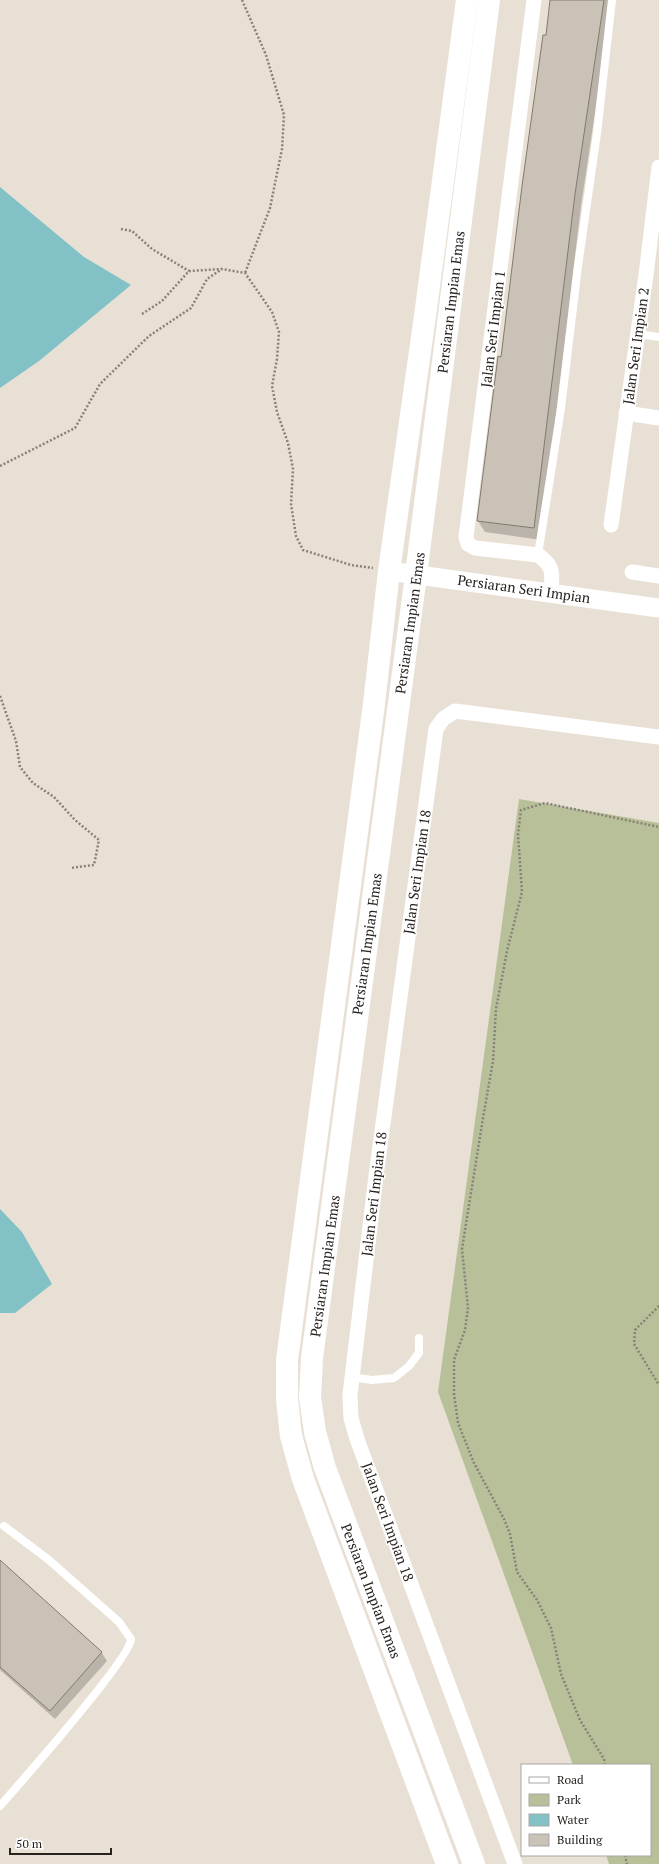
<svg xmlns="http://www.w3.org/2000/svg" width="659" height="1864" viewBox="0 0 659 1864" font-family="'PT Serif',serif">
  <rect width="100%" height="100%" fill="#e9e0d5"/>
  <!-- green -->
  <path fill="#b7c098" d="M519,799l140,24v1041h-50l-3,-9h44v-90h-77l-135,-373z"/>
  <!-- water -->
  <g fill="#82c2c7">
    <path d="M0,187l84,70 47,28 -92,76 -39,27z"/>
    <path d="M0,1209l22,23 30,52 -37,29h-15z"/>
  </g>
  <!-- shadow -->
  <g fill="#0003">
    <path d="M551,0h61l-31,206 -40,334 -56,-8 -7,-11z"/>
    <path d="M0,1561l102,92 5,8 -52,58 -55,-49z"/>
  </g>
  <!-- building -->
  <g fill="#cbc2b7" stroke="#817a6f">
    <path d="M550,0h54l-29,194 -41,334 -57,-7 21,-165 3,1 21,-171 21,-151h3z"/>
    <path d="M0,1560l102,92 -52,59 -50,-44z"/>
  </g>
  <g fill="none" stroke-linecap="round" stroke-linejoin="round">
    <!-- path -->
    <g stroke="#88817a" stroke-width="2.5" stroke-dasharray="2 2" stroke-linecap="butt">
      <path d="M242,0l24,55 18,60 -2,34 -12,59 -25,65"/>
      <path d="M121,229l11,2 20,18 37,22"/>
      <path d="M142,314l20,-13 27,-30 33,-2 23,4 27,39 7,20 -2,27 -5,27 5,26 11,31 5,26 -2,35 5,32 7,14 48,15 22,3"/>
      <path d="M0,466l75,-38 25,-44 49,-48 42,-28 16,-29 15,-10"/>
      <path d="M0,696l16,45 4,26 13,16 21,14 21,23 24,20 -5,25 -23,3"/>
      <path d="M659,1306l-24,24 -1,14 25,41"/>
      <path d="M605,1765l-1,-6 -24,-39 -19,-46 -10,-46 -14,-28 -20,-28 -7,-38 -6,-15 -30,-56 -16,-40 -4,-29v-34l11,-30 3,-22 -6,-59 21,-131 10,-57 3,-52 11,-58 15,-59 -4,-58 3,-24 24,-7 114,24"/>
      <path d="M625,1855l2,9"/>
    </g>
    <!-- service -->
    <g stroke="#fff" stroke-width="8">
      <path d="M638,334l21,3"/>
      <path d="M538,555l23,-147 17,-142 19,-133 15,-133"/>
      <path d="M352,1377l20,3 22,-2 15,-12 10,-13v-15"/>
      <path d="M0,1806c20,-23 131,-148 131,-167l-12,-17 -70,-62 -45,-34"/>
    </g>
    <!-- minor -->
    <g stroke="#fff" stroke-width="15">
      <path d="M534,0l-68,537 2,7 7,4 63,7c17,12 14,19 13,38"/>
      <path d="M626,413l33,5"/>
      <path d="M611,525l35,-250 13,-108"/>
      <path d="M632,572l27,4"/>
      <path d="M515,1864l-158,-425 -6,-21 -1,-23 26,-219 60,-447 7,-10 12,-8 204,26"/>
    </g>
    <!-- tertiary -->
    <path stroke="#fff" stroke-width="19" d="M389,571l270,37"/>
    <!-- primary -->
    <g stroke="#fff" stroke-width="22">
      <path d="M447,1864l-144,-385 -12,-43 -4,-37v-39l87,-656 15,-133 36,-255 42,-316"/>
      <path d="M474,1864l-149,-396 -10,-36 -5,-35 2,-39 104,-783 73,-575"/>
    </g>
  </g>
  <g text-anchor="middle" stroke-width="3" stroke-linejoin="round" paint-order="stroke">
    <!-- street labels -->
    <g font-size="14" fill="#26221e" stroke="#fff">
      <text transform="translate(451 302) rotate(-83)" y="5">Persiaran Impian Emas</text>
      <text transform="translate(493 329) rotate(-83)" y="5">Jalan Seri Impian 1</text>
      <text transform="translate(636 346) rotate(-82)" y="5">Jalan Seri Impian 2</text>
      <text transform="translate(524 589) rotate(8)" y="5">Persiaran Seri Impian</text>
      <text transform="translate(410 623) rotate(-82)" y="5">Persiaran Impian Emas</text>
      <text transform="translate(417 872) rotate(-82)" y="5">Jalan Seri Impian 18</text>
      <text transform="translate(367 944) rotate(-82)" y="5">Persiaran Impian Emas</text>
      <text transform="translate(374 1194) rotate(-83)" y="5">Jalan Seri Impian 18</text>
      <text transform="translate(325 1266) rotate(-82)" y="5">Persiaran Impian Emas</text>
      <text transform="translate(388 1522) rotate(70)" y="5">Jalan Seri Impian 18</text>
      <text transform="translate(371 1591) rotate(69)" y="5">Persiaran Impian Emas</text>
    </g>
  </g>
  <!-- legend -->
  <rect x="521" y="1764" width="130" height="92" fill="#ffffff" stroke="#a8a7a5"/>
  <rect x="529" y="1777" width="20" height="6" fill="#ffffff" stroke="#a8a7a5"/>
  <text x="557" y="1784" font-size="12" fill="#26221e">Road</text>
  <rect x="529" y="1794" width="20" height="12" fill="#b7c098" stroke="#a8a7a5"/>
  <text x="557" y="1804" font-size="12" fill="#26221e">Park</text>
  <rect x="529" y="1814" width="20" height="12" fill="#82c2c7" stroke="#a8a7a5"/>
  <text x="557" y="1824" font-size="12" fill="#26221e">Water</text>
  <rect x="529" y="1834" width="20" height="12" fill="#cbc2b7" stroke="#a8a7a5"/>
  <text x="557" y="1844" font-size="12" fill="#26221e">Building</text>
  <!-- scale -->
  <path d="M10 1848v6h101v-6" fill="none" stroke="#26221e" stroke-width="2"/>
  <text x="16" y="1848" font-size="12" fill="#26221e" stroke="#ffffff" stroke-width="3" paint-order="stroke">50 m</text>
</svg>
